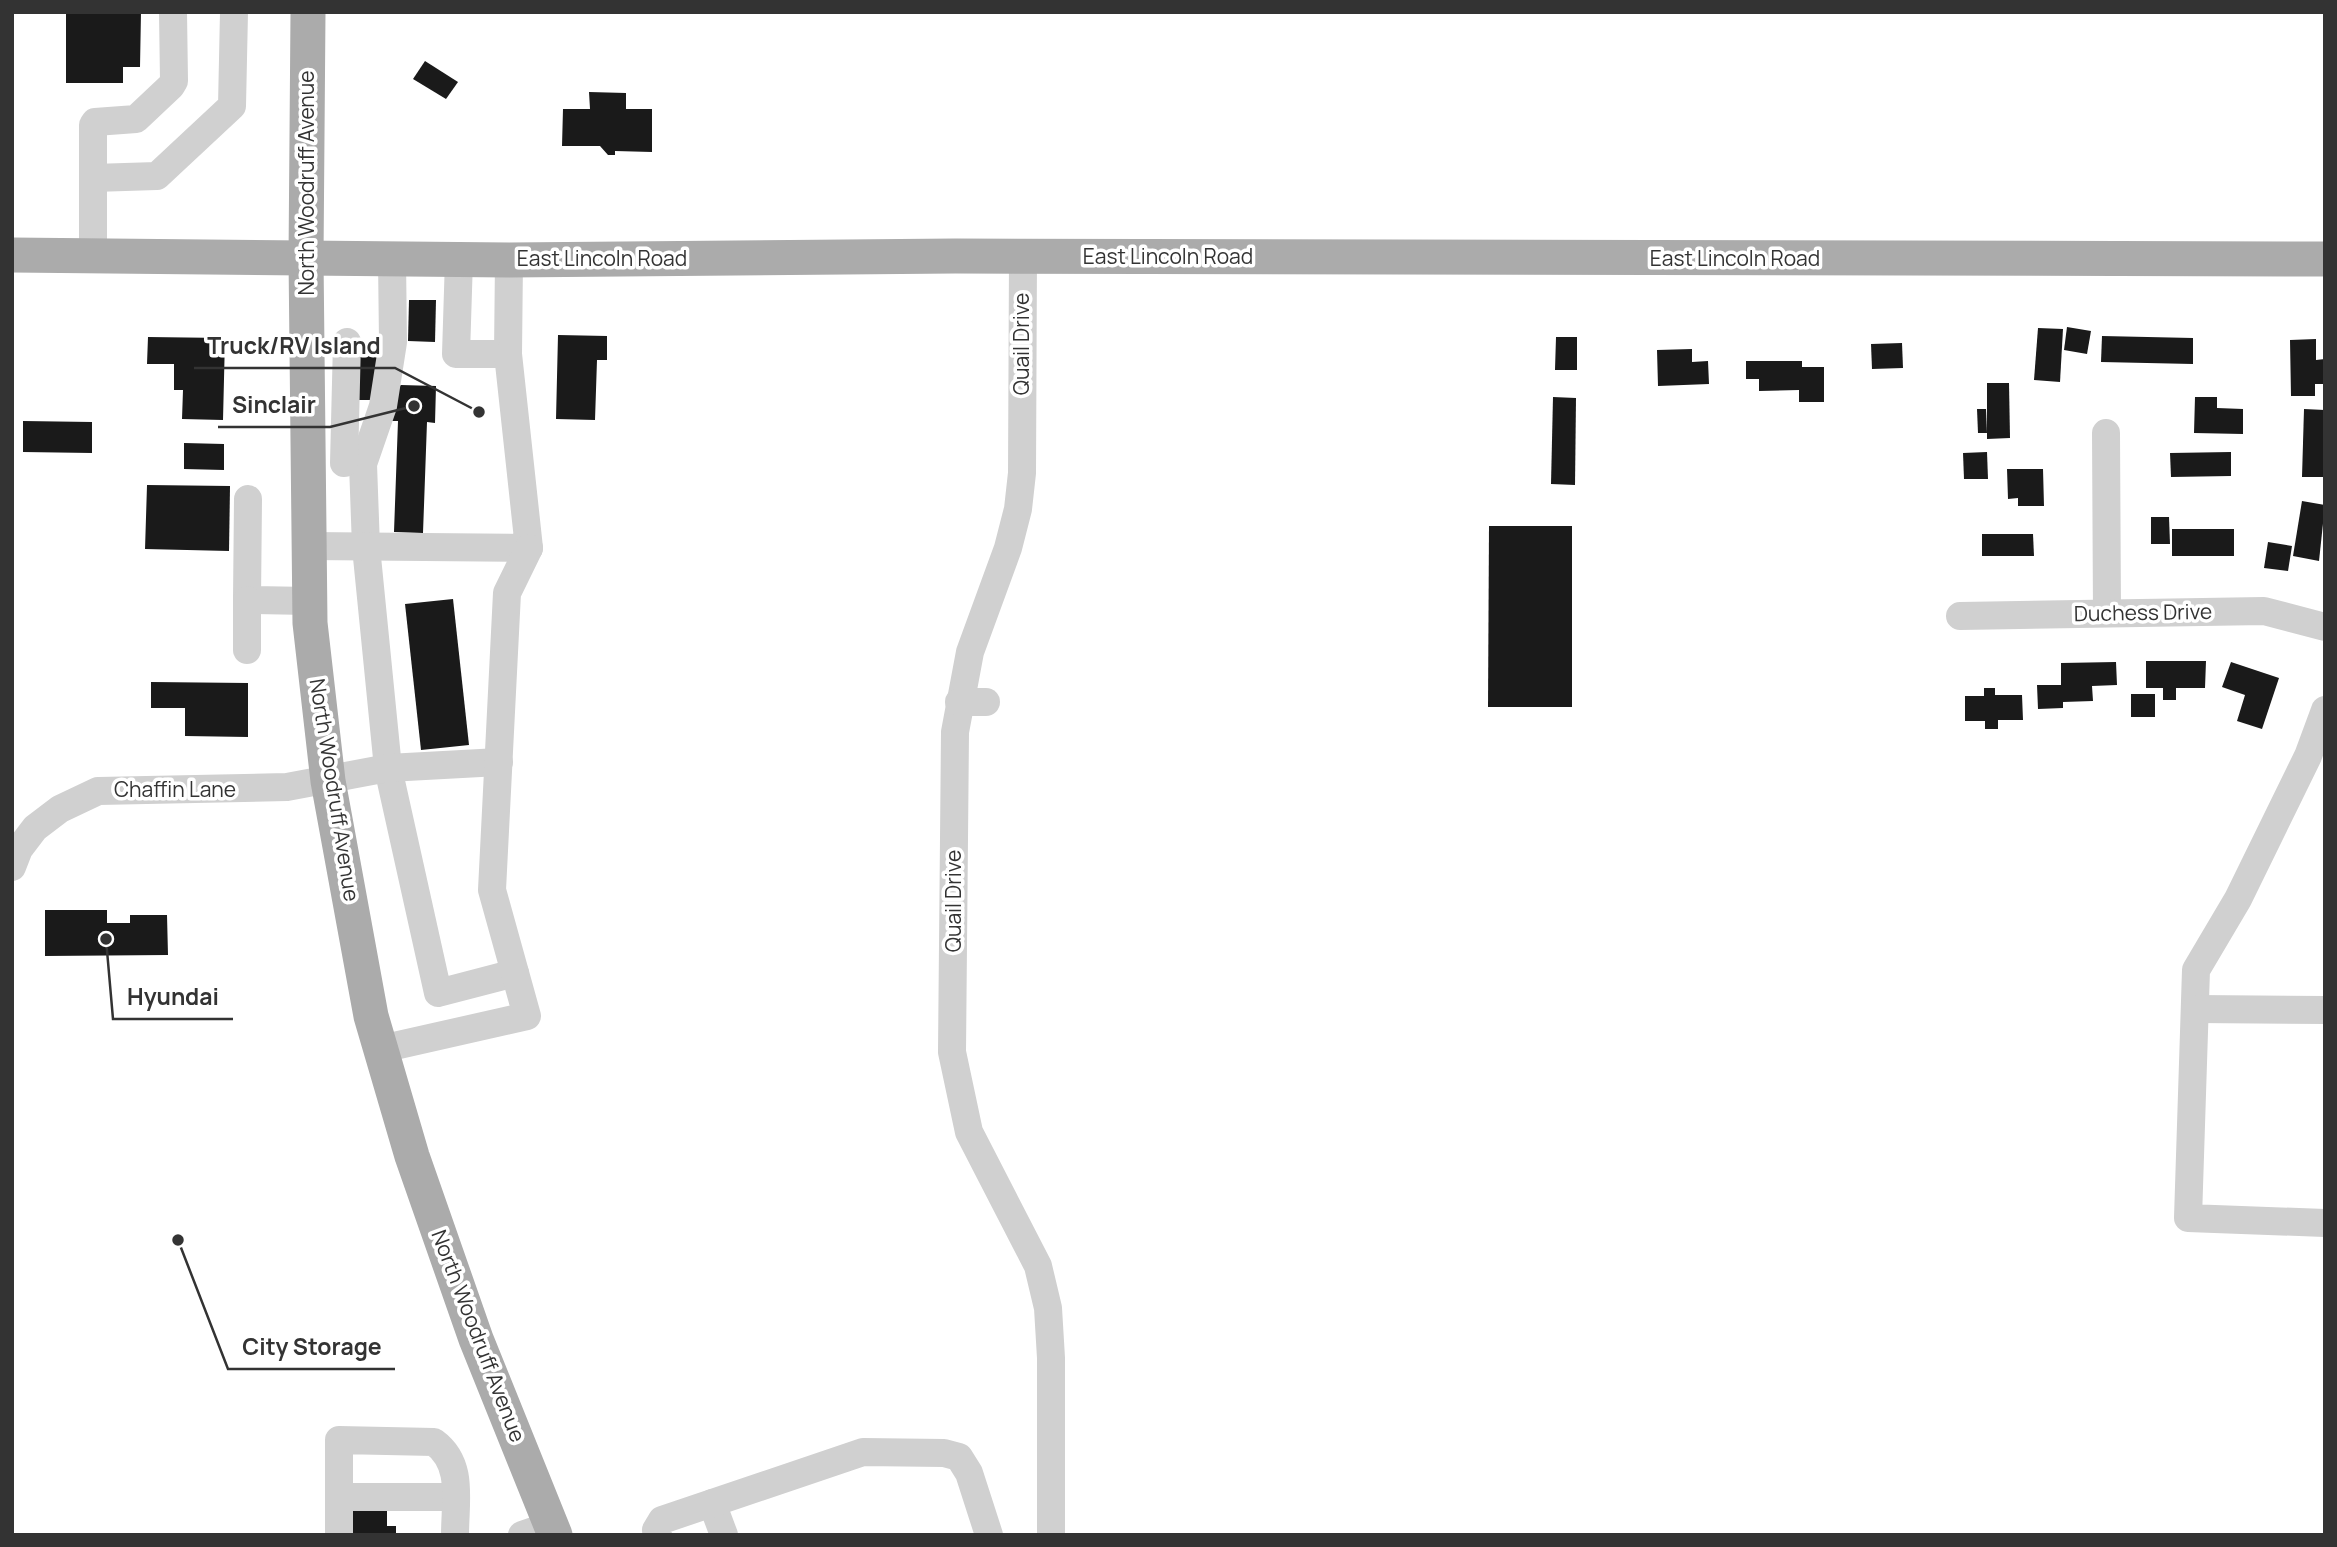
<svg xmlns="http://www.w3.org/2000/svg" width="2337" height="1547" viewBox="0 0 2337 1547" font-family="Manrope,sans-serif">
  <rect width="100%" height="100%" fill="#fff"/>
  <!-- building -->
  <g fill="#1a1a1a">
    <path d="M66,12h75l-1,55h-17v16h-57z"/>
    <path d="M425,61l33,21 -12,17 -33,-20z"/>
    <path d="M589,92l37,1v16h26v43l-37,-1v4h-7l-8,-9h-38l1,-37h27z"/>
    <path d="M409,300h27l-1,42 -27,-1z"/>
    <path d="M2067,327l24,4 -4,23 -23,-4z"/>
    <path d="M2038,328l25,1 -3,53 -26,-2z"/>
    <path d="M558,335l49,1v24h-10l-2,60 -39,-1z"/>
    <path d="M2102,336l91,2v26l-92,-2z"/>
    <path d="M148,337l77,1 -2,82 -41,-1 1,-29h-9v-26h-27z"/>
    <path d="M1556,337h21v33h-22z"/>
    <path d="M2316,339v21l9,-1v25h-10v12h-24l-1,-56z"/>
    <path d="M1902,343l1,25 -31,1 -1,-25z"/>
    <path d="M1692,349v13l16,-1 1,23 -51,2 -1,-36z"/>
    <path d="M356,354l24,1 -2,45h-23z"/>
    <path d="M1746,361h56v6h22v35h-25v-12l-40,1v-12h-13z"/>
    <path d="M1987,383h22l1,55 -23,1z"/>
    <path d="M401,385l35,1 -1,37 -8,-1 -4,111 -29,-1 4,-111h-6l1,-30z"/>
    <path d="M1553,397l23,1 -1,87 -24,-1z"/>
    <path d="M2195,397h22v11l26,1v25l-49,-1z"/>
    <path d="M1977,409h9l1,24h-9z"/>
    <path d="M2304,409l21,1v67h-23z"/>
    <path d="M23,421l69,1v31l-69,-1z"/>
    <path d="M184,443l40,1v26l-40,-1z"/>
    <path d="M1987,452l1,27h-24l-1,-26z"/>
    <path d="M2231,452v24l-60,1 -1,-24z"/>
    <path d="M2007,469h36l1,37h-26v-8l-10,1z"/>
    <path d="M147,485l83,1 -1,65 -84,-2z"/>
    <path d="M2302,501l23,4 -6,56 -26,-5z"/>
    <path d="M2151,517h18l1,27h-19z"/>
    <path d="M1489,526h83v181h-84z"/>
    <rect x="2172" y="529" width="62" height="27"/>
    <path d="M1982,534h51l1,22h-52z"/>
    <path d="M2268,542l24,4 -4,25 -24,-3z"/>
    <path d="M453,599l16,146 -48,5 -16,-146z"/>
    <path d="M2146,661h60l-1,27h-29v12h-13v-12h-17z"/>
    <path d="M2116,662l1,23 -25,1 1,15 -30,1v6l-25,1 -1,-24h24v-22z"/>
    <path d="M2231,662l48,16 -17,51 -25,-8 8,-26 -23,-8z"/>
    <path d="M151,682l97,1v54l-63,-1v-28h-34z"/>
    <path d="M1984,688h11v7h27l1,25h-25v9h-13v-8h-20v-25h19z"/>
    <rect x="2131" y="694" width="24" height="23"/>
    <path d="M45,910h62v13h23v-8h37l1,40 -123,1z"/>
    <path d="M353,1511h34v15h9v9h-43z"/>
  </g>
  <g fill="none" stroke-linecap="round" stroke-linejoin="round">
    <!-- minor -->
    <g stroke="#d0d0d0" stroke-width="28">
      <path d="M93,178l64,-2 75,-70 2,-94"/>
      <path d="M93,255v-130l2,-3 41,-3 35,-33 3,-5 -1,-69"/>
      <path d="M1023,257l-1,216 -4,36 -10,39 -38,104 -15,80 -3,320 17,80 69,134 10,42 3,50v177"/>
      <path d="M392,259l1,83 -10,64 -20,58 3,83 22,221 50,225 77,-20"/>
      <path d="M459,259l-3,95h52l1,-94"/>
      <path d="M2106,433l1,180"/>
      <path d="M344,463l3,-121"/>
      <path d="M248,499l-1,101 62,1"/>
      <path d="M309,546l220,2 -21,-194"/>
      <path d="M247,600v50"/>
      <path d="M1960,616l304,-5 61,16"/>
      <path d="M959,702h27"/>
      <path d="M2325,710l-17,46 -70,143 -42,71 -8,248 137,5"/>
      <path d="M12,867l7,-18 16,-21 25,-19 38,-18 189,-4 101,-19 111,-6"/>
      <path d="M2196,1009l129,1"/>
      <path d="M381,1049l146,-33 -35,-126 15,-297 22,-45"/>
      <path d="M339,1497h115"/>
      <path d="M712,1503l12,32"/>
      <path d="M339,1535v-95l95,2c30,22 21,58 21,93"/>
      <path d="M522,1535l29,-10"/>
      <path d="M658,1535l-2,-5 6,-10 201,-68 81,1 15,4 10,16 20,62"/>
    </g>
    <!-- major -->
    <g stroke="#ababab" stroke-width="35">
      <path d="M308,12l-2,246 4,365 18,158 43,235 41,140 64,183 79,196"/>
      <path d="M12,255l497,5 446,-4 1370,3"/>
    </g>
  </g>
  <g text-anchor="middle" stroke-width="7" stroke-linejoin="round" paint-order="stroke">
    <!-- street labels -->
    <g font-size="21" fill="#333" stroke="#fff">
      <text transform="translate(307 183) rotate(-90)" y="7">North Woodruff Avenue</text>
      <text x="1168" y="264">East Lincoln Road</text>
      <text x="602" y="266">East Lincoln Road</text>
      <text x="1735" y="266">East Lincoln Road</text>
      <text transform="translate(1022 344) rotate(-90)" y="7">Quail Drive</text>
      <text transform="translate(2143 613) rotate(-1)" y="7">Duchess Drive</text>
      <text x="175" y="797">Chaffin Lane</text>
      <text transform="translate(334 790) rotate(81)" y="7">North Woodruff Avenue</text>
      <text transform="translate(954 901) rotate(-90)" y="7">Quail Drive</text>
      <text transform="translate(478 1336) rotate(69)" y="7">North Woodruff Avenue</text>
    </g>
  </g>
  <!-- callouts -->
  <path fill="none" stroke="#333" stroke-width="2.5" d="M479 412L395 368H194M414 406L330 427H218M106 939L113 1019H233M178 1240L228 1369H395"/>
  <g fill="#333" stroke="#fff" stroke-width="2.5">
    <circle cx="479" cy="412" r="7"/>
    <circle cx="414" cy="406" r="7"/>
    <circle cx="106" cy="939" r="7"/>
    <circle cx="178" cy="1240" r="7"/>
  </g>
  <g font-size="23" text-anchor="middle" font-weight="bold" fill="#333" stroke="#fff" stroke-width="7" stroke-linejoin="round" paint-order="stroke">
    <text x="294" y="354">Truck/RV Island</text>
    <text x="274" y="413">Sinclair</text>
    <text x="173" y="1005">Hyundai</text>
    <text x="312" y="1355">City Storage</text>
  </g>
  <!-- border -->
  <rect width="2337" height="1547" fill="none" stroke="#333333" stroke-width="28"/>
</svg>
